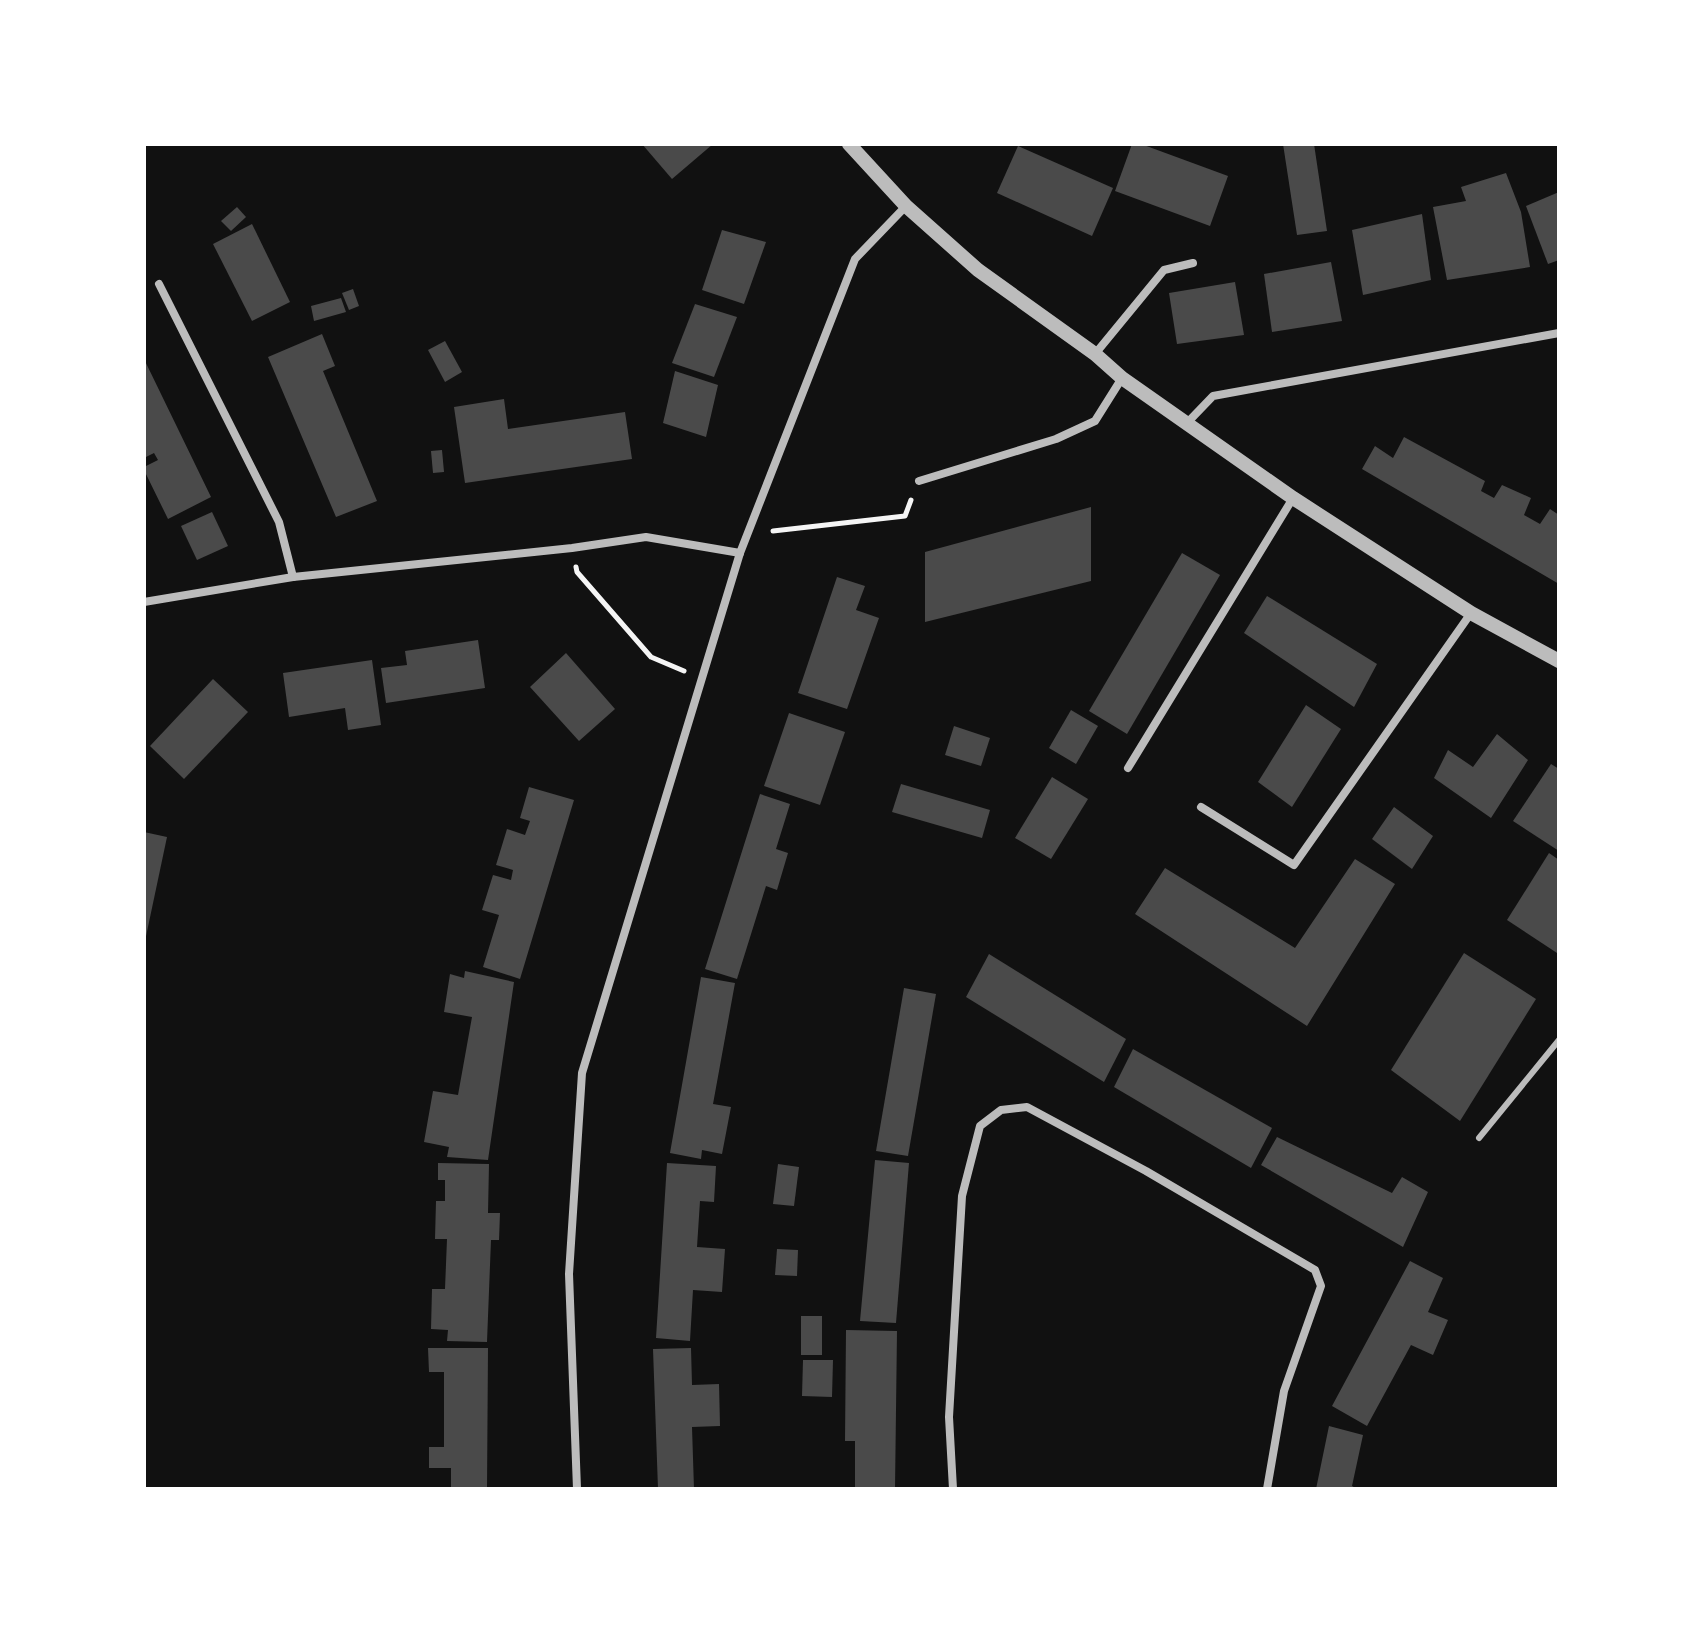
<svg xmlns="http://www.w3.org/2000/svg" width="1703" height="1633" viewBox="0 0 1703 1633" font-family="'Work Sans',sans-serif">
  <rect width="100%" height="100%" fill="#111"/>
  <!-- building -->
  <g fill="#4a4a4a">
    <path d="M642,144h71l-41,35z"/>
    <path d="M1132,144h9l87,32 -18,50 -95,-35z"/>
    <path d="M1283,144h31l13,87 -30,4z"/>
    <path d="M1018,146l95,42 -21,48 -95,-43z"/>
    <path d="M1506,173l15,39 9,55 -83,13 -14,-73 33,-6 -5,-14z"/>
    <path d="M1559,192v68l-11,4 -22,-58z"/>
    <path d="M237,207l9,10 -15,14 -10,-10z"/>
    <path d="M1422,214l9,66 -68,15 -11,-65z"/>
    <path d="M252,224l38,78 -38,19 -39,-77z"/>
    <path d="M722,230l44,12 -22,62 -42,-14z"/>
    <path d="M1331,262l11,59 -70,11 -8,-58z"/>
    <path d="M1235,282l9,53 -67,9 -8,-51z"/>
    <path d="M353,289l6,17 -10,4 -7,-17z"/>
    <path d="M341,298l5,14 -32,9 -3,-15z"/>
    <path d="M695,304l42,13 -23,60 -42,-14z"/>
    <path d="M322,334l13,32 -12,5 54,130 -41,16 -68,-160z"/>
    <path d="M445,341l17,31 -17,10 -17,-32z"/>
    <path d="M144,359l67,138 -43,22 -24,-49v-3l14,-7 -4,-7 -10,5z"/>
    <path d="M675,371l43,14 -12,52 -43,-14z"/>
    <path d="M504,399l4,30 117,-17 7,47 -167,24 -11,-76z"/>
    <path d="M1404,437l81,44 -4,10 13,7 8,-13 29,13 -7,17 16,9 10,-15 9,6v69l-197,-115 13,-23 18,12z"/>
    <path d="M442,450l2,22 -11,1 -2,-22z"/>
    <path d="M1091,507v74l-166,41v-70z"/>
    <path d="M212,512l16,34 -31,14 -16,-34z"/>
    <path d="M1182,553l38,22 -93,159 -38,-23z"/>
    <path d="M837,577l28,9 -9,24 23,8 -32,91 -49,-16z"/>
    <path d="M1267,596l110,68 -23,43 -110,-74z"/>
    <path d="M478,640l7,48 -99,15 -5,-35 26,-3 -2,-14z"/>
    <path d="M566,653l49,56 -36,32 -49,-54z"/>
    <path d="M372,660l9,65 -33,5 -3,-22 -56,9 -6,-44z"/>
    <path d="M213,679l35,33 -64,67 -34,-33z"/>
    <path d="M1306,705l35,24 -49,78 -34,-25z"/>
    <path d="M1071,710l27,16 -22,38 -27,-16z"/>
    <path d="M789,713l56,19 -25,73 -56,-19z"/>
    <path d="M954,726l36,12 -9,28 -36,-11z"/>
    <path d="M1497,734l31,26 -37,58 -57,-40 14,-28 25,17z"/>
    <path d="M1551,764l8,5v82l-46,-30z"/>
    <path d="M1052,777l36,22 -37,60 -36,-21z"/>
    <path d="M901,784l89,26 -8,28 -90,-26z"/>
    <path d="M529,787l45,13 -54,179 -37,-12 16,-52 -17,-5 11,-35 18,5 2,-10 -17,-5 11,-36 18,6 5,-14 -10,-3z"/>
    <path d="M760,794l30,10 -14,45 12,4 -11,37 -11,-4 -29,93 -32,-10z"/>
    <path d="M1394,807l39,29 -21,33 -40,-30z"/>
    <path d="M144,832l23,5 -22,104h-1z"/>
    <path d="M1549,853l10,7v90l-2,3 -50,-33z"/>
    <path d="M1355,859l40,25 -88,142 -172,-112 30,-46 130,80z"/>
    <path d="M1464,953l72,46 -76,122 -69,-51z"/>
    <path d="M989,954l137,85 -22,43 -138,-85z"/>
    <path d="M465,971l49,11 -26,178 -41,-3 2,-10 -25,-5 9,-51 25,4 14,-78 -28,-5 6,-38 14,4z"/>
    <path d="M701,977l34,6 -22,121 18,3 -9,47 -20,-4 -1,9 -31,-6z"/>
    <path d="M904,988l32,6 -28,162 -32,-5z"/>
    <path d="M1133,1049l139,79 -21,40 -137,-81z"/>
    <path d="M1277,1137l115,56 10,-16 26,15 -25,55 -142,-82z"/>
    <path d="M875,1160l34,3 -13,160 -36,-2z"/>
    <path d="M438,1163l51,1 -1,49h12l-1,27h-8l-4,102 -40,-1 1,-11 -17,-1 1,-40h13l2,-50h-12l1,-38h9v-21h-7z"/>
    <path d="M667,1163l49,3 -2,36 -14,-1 -3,46 28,2 -3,43 -29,-2 -3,51 -34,-3z"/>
    <path d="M778,1164l21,3 -5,39 -21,-2z"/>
    <path d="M777,1249l21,1 -1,26 -22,-1z"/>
    <path d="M1410,1261l33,17 -15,34 20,8 -15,35 -22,-10 -44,81 -35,-20z"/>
    <rect x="801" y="1316" width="21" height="39"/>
    <path d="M846,1330l51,1 -2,158h-40v-48h-10z"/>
    <path d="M428,1348h60l-1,141h-36v-21h-22v-21h15v-75h-15z"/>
    <path d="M691,1348l1,37 27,-1 1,42 -28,1 2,62h-36l-5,-140z"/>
    <path d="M803,1360h30l-1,37 -30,-1z"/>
    <path d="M1329,1426l34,9 -11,51 5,3h-41z"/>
  </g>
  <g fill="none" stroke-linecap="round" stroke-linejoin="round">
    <!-- path -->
    <g stroke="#f5f5f5" stroke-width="5">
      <path d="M773,531l132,-15 6,-16"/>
      <path d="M576,567l1,5 74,85 33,14"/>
    </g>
    <!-- service -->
    <path stroke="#bcbcbc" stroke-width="6" d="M1479,1138l80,-98"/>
    <!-- minor -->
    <g stroke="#bcbcbc" stroke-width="8">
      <path d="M159,284l120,238 14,55"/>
      <path d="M1095,354l69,-84 29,-7"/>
      <path d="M1187,423l26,-27 346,-63"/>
      <path d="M919,481l137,-42 39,-18 27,-43"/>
      <path d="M144,602l149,-25 279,-29 74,-11 94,16"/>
      <path d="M1128,768l165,-270"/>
      <path d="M1201,807l93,58 177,-252"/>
      <path d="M577,1489l-8,-215 13,-201 158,-520 115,-294 51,-53"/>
      <path d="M953,1489l-4,-72 13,-221 18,-70 21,-16 26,-3 119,64 169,99 6,16 -37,105 -17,98"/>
    </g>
    <!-- tertiary -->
    <path stroke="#bcbcbc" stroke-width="14" d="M849,144l57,62 72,64 117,84 27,24 171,120 178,115 88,48"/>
  </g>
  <!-- border -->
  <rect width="1703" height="1633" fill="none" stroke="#ffffff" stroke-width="292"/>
</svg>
